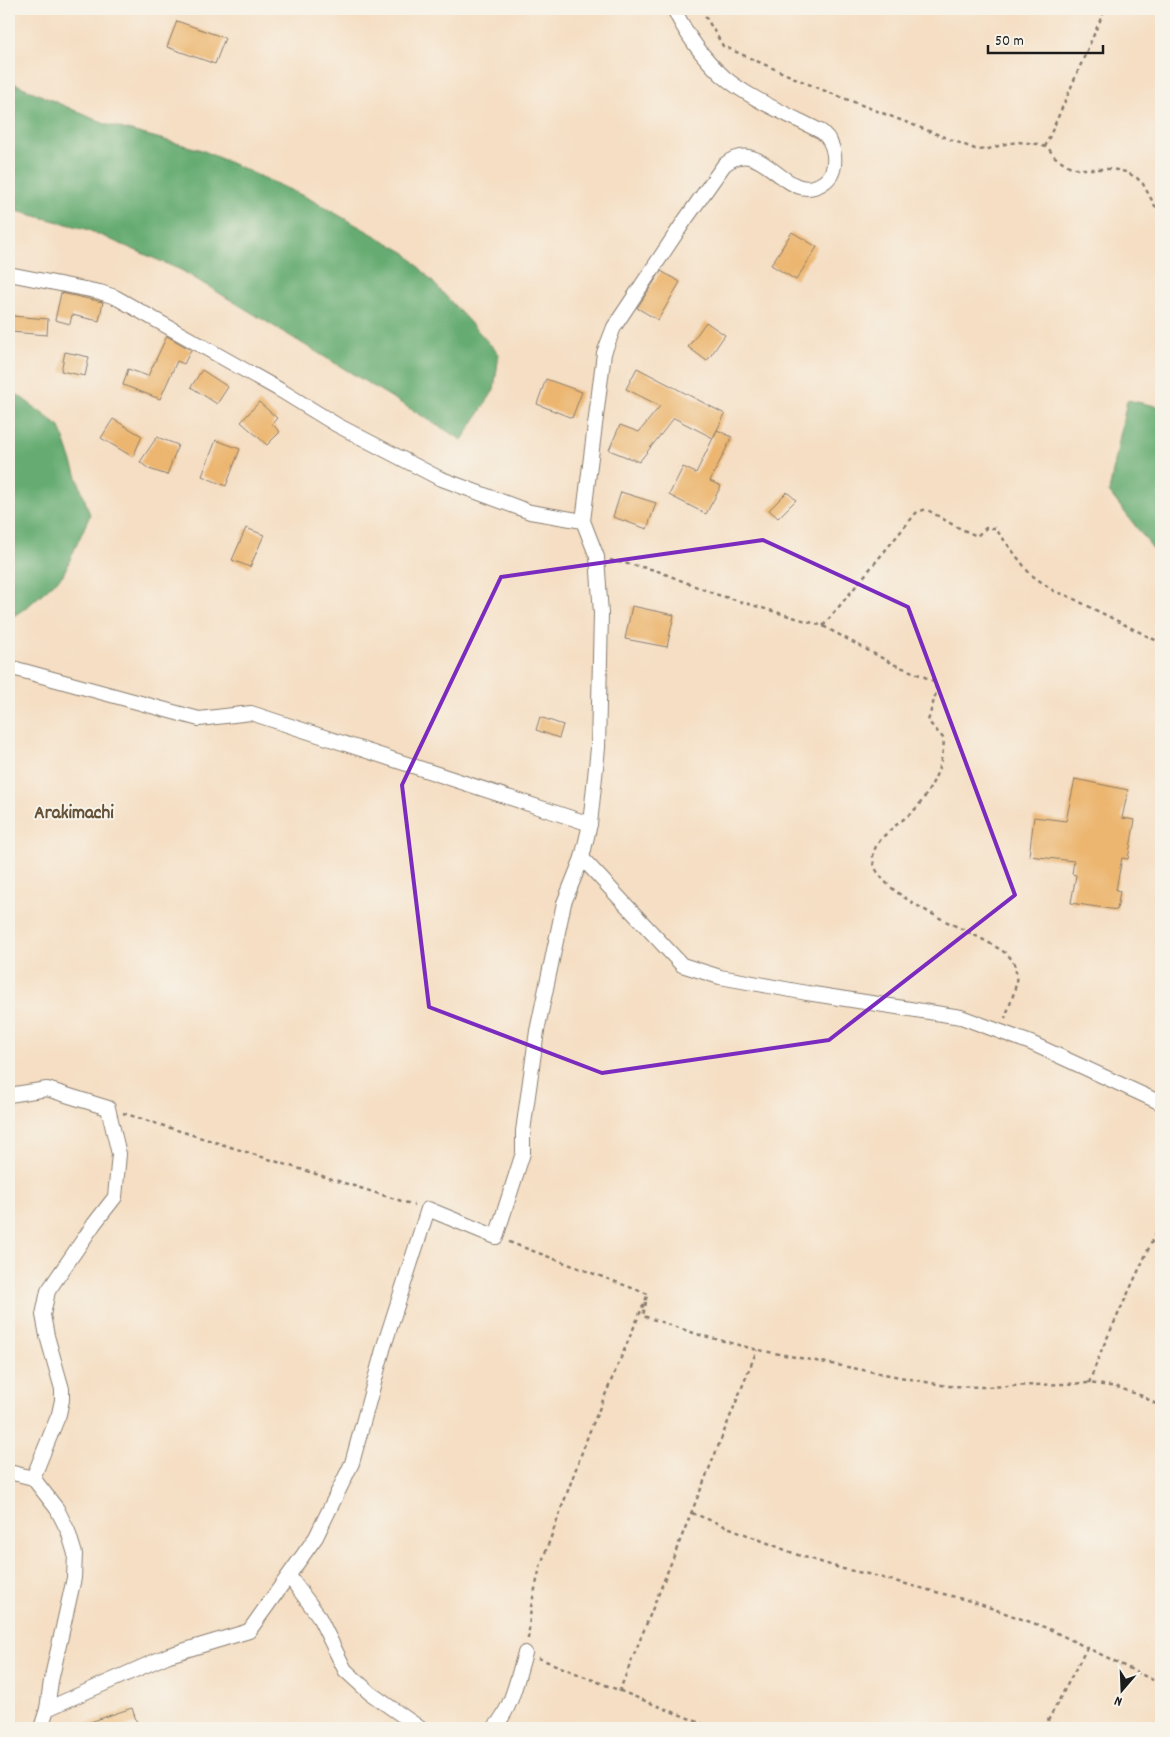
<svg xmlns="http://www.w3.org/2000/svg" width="1170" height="1737" viewBox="0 0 1170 1737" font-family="Dekko,sans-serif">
  <rect width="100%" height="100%" fill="#f7f3e8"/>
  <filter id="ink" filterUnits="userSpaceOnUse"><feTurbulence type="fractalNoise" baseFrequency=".02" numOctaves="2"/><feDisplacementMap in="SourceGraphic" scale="10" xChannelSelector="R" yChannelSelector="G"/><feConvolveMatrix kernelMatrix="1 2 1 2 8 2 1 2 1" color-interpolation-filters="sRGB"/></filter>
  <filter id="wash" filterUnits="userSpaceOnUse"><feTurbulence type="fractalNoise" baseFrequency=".0096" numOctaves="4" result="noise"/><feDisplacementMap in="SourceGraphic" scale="20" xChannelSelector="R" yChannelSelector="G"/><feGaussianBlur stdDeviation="1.12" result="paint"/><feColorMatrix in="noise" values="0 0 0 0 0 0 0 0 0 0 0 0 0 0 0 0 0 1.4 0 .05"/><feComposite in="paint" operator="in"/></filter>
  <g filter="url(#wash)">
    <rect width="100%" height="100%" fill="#f5dec3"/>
    <!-- forest -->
    <g fill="#66ac72" stroke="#416447">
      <path d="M9,81l96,43 97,26 106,48 98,55 93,101 -5,36 -32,50 -281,-170 -95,-41 -77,-20z"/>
      <path d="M9,388l51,39 30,88 -27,60 -36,32 -18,12z"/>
      <path d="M1127,400l34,7v152l-52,-67z"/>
    </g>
    <g id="blocks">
      <!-- building -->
      <g fill="#ecb670">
        <path d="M177,21l48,17 -10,26 -48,-17z"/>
        <path d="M792,232l25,15 -21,33 -25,-15z"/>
        <path d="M661,271l19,11 -22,38 -21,-12z"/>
        <path d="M61,293l42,9 -4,19 -27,-6 -2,9 -15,-4z"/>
        <path d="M12,316l36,3 -1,16 -36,-3z"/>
        <path d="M706,322l19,13 -18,26 -19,-14z"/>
        <path d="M167,336l24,14 -7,14 -7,-3 -17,38 -37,-14 5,-16 20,7z"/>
        <path d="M65,352l24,5 -4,19 -24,-5z"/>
        <path d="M637,368l88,46 -12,24 -39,-20 -35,44 -30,-12 11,-25 19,7 21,-26 -34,-17z"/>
        <path d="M202,370l26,17 -11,17 -26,-17z"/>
        <path d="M546,379l36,13 -10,26 -35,-14z"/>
        <path d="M259,402l18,16 -5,6 8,8 -13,13 -26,-23z"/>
        <path d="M113,419l29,17 -9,21 -32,-19z"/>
        <path d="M717,430l15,7 -22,44 11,5 -15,28 -37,-19 14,-28 13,6z"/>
        <path d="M157,437l21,8 -11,30 -18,-6 -9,-7z"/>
        <path d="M216,440l24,9 -14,37 -24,-10z"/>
        <path d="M621,492l35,11 -9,26 -34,-12z"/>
        <path d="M787,492l9,8 -18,18 -9,-8z"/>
        <path d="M246,528l18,7 -14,32 -18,-7z"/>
        <path d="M632,606l42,9 -7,32 -42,-8z"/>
        <path d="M540,717l23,8 -4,13 -23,-8z"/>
        <path d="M1075,779l53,11 -6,28 13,2 -7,39 -6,-1 -6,32 4,1 -3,19 -46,-7 5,-28 -4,-1 2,-13 -45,-5 5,-39 32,4z"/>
        <path d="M132,1708l5,15 -16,5h-43v-2z"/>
      </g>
    </g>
  </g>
  <g filter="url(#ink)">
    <use href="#blocks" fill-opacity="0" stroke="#887d70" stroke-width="1"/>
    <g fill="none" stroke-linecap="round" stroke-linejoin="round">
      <defs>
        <g id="street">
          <path d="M9,274l91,18 15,5 165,93 57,35 102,53 91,34 53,9"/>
          <path d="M9,667l190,52 52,-6 339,111"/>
          <path d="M582,858l100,107 38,12 87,16 154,24 70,26 130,60"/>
          <path d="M9,1095l38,-6 61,19 11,46 -4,43 -21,27 -46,67 -5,24 4,21 15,53v11l-3,14 -26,64"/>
          <path d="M9,1472l24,6 24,31 11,22 7,23 -1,24 -23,103 -4,28 -6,19"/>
          <path d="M289,1576l29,39 27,55 25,23 50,35"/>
          <path d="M47,1709l122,-54 80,-24 67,-94 36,-74 32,-117 44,-137 68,28 27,-84v-22l14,-100 27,-128 18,-45 8,-34 8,-76 3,-134 -4,-57 -14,-36 21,-168 10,-26 71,-107 39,-55c7,-6 16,-10 25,-8 25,5 46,46 75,25 9,-6 11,-17 10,-27 -1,-10 -5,-17 -12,-23 -31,-16 -72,-33 -98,-55 -20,-18 -38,-43 -50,-68"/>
          <path d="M494,1728c18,-20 23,-49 31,-75"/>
        </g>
      </defs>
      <!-- street casing -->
      <use href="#street" stroke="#887d70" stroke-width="16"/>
      <!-- path -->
      <g stroke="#887d70" stroke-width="2.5" stroke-dasharray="4 4" stroke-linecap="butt">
        <path d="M701,9l22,37 92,41 132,51 28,11 10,1 20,-6 13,-2 20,2 10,4 7,9 14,9 9,3h34l14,3 11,6 6,6 18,33"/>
        <path d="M1045,147l60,-138"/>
        <path d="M610,560l45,10 60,24 108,32 70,38 39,16 5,9 -9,32 16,18c-1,25 -11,48 -26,67 -12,15 -47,31 -45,54 4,35 89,67 118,84 10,6 21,11 24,23 5,16 -5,36 -10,51"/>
        <path d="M823,626l93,-113 10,-4 29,17 22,10 9,-8h9l35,46 24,17 14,5 93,47"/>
        <path d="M123,1113l291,92"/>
        <path d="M509,1242l139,52"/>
        <path d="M646,1302l-3,14 57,19 58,15 189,36 37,1 105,-4 28,4 25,9 19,11"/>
        <path d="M1089,1383l13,-34 59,-127"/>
        <path d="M692,1513l106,42 45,14 25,5 106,28 73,26 114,56"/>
        <path d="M528,1639l3,-32 9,-40 49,-134 59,-139"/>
        <path d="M538,1658l175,70"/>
        <path d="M619,1692l138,-342"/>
        <path d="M1044,1728l43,-80"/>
      </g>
      <!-- street -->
      <use href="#street" stroke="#fff" stroke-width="14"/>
    </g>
  </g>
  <!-- marked area -->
  <path fill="none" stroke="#7b2cbf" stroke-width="4" stroke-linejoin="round" d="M763,540l145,67 107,288 -186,145 -227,33 -173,-66 -27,-222 99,-208z"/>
  <g text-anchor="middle" stroke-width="4" stroke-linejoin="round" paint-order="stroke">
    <!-- quarter labels -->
    <g font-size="19" font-weight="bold" fill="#655239" stroke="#f7f3e8">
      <text x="74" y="818">Arakimachi</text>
    </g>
  </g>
  <!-- margin -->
  <rect width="1170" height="1737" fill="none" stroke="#f7f3e8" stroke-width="30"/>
  <!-- north arrow -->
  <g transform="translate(1122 1690) rotate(199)" stroke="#f7f3e8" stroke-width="4" paint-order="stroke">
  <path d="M0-4L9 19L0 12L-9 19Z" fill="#1c1c1c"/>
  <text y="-8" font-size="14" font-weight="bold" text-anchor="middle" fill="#1c1c1c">N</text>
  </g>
  <!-- scale -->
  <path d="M988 45v8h115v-8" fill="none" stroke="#1c1c1c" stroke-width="2.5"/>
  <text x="995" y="45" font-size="15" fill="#1c1c1c" stroke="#f7f3e8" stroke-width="4" paint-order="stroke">50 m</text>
</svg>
